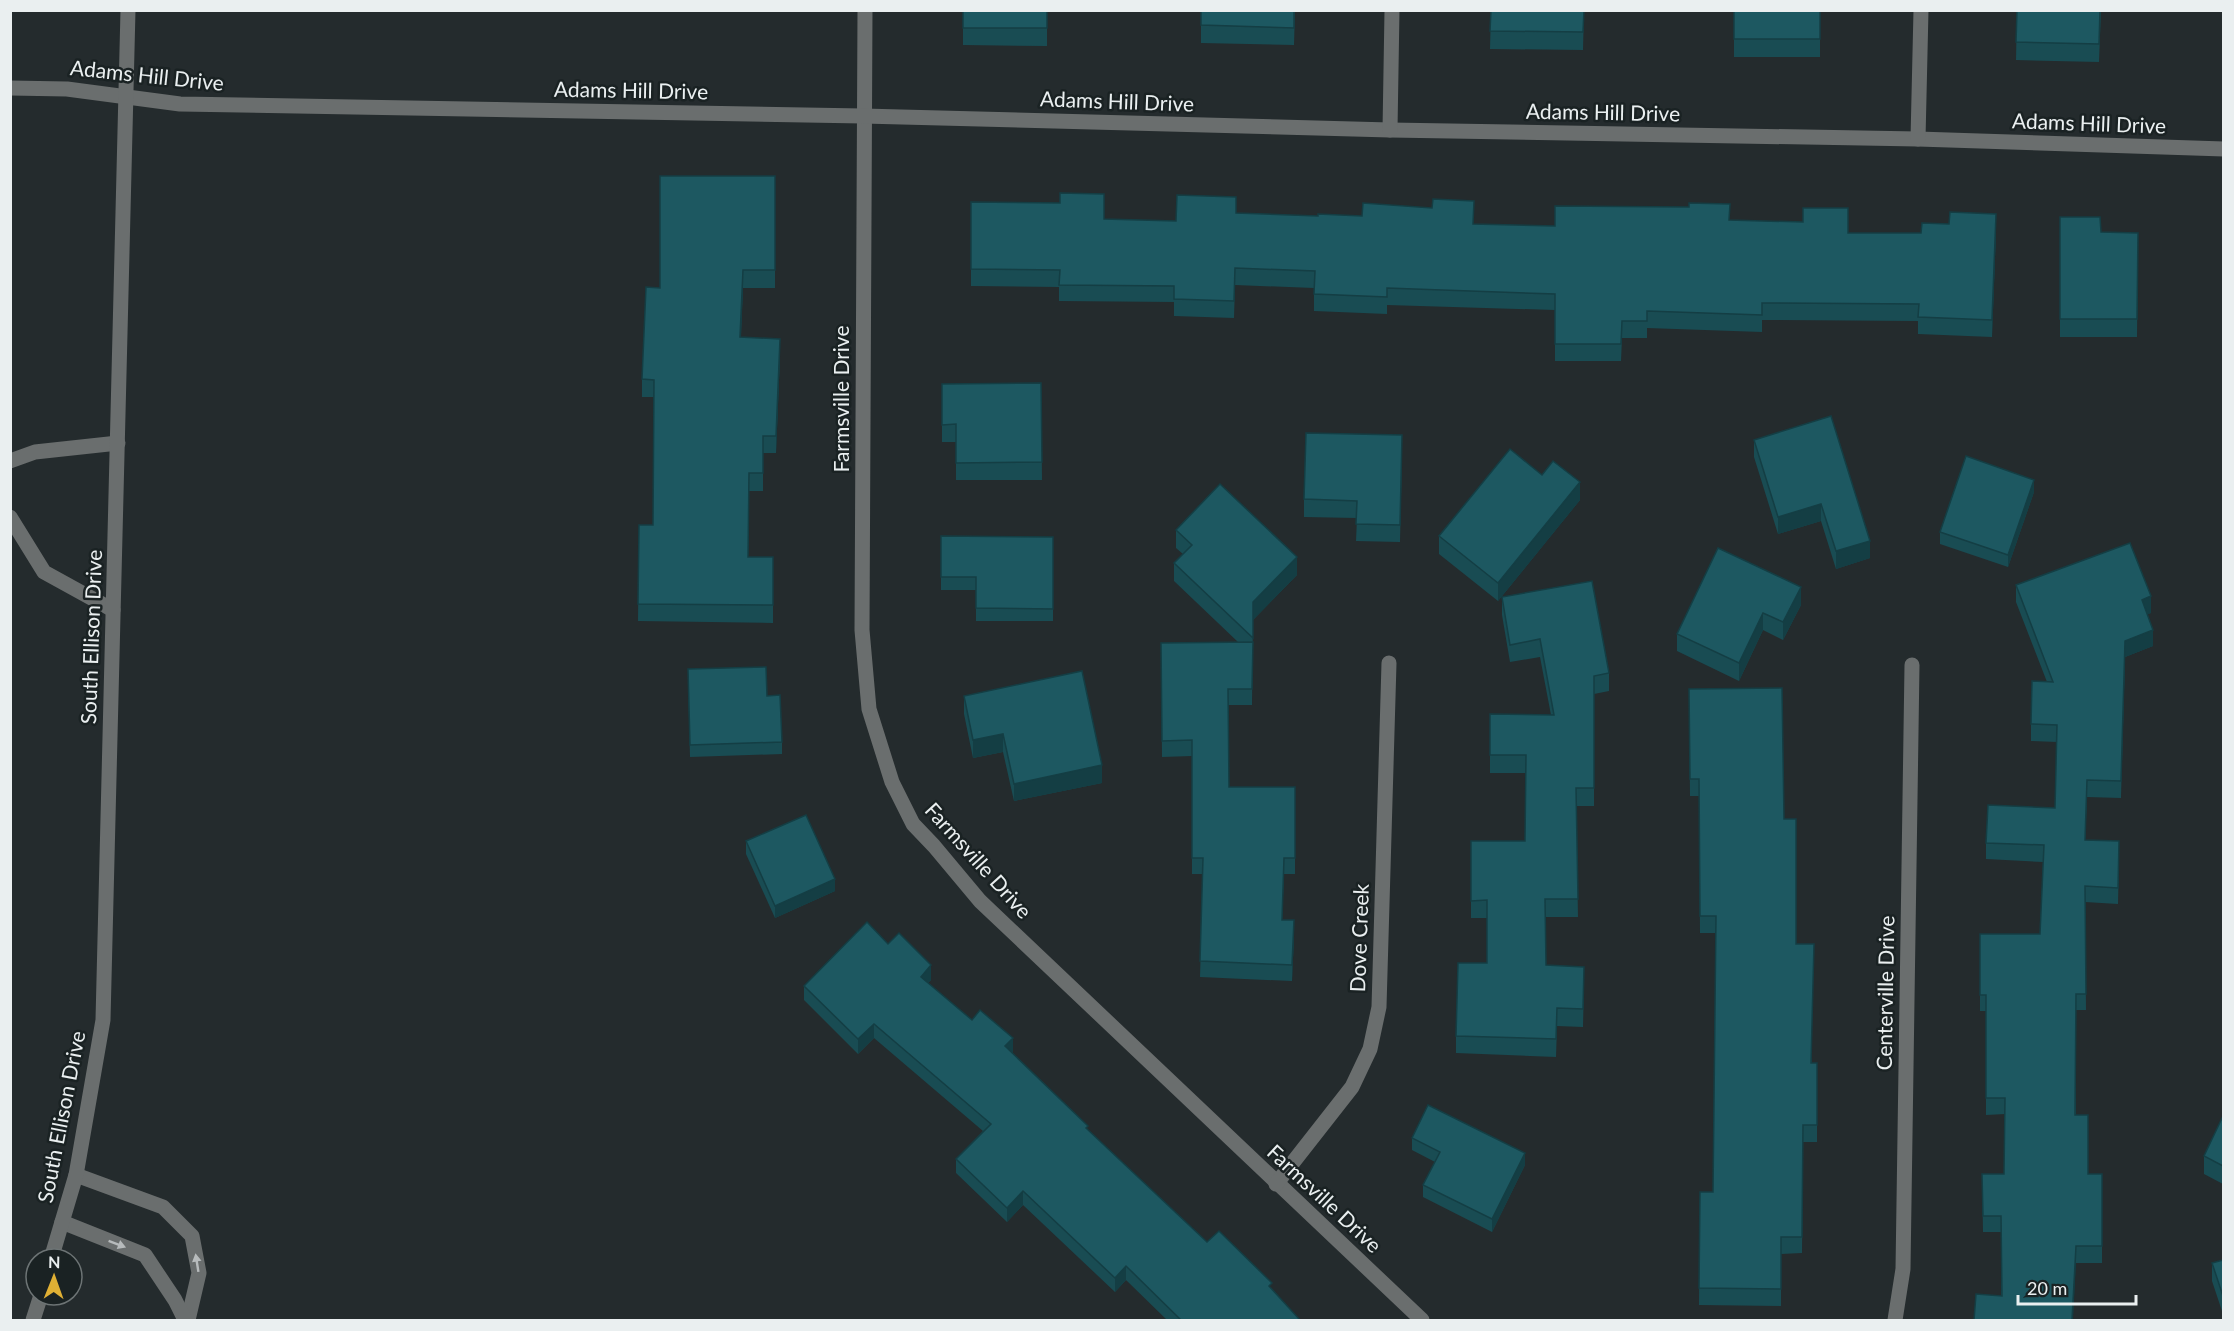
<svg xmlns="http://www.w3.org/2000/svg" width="2234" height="1331" viewBox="0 0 2234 1331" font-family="Lato,sans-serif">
  <rect width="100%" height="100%" fill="#242b2d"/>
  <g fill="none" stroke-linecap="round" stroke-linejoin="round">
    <!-- minor -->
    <g stroke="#6a6e6e" stroke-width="15">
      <path d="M865,10l-3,620 7,79 23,73 21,42 21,22 46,55 442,419"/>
      <path d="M10,88l57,1 113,15 683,12 527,14 528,9 306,10"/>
      <path d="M1390,130l2,-120"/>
      <path d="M1918,139l3,-129"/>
      <path d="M10,461l25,-9 83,-9"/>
      <path d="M10,517l34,55 69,38"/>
      <path d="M76,1175l87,32 29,29 7,37 -11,47"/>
      <path d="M1276,1184l76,-97 18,-38 9,-42 10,-344"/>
      <path d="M62,1222l83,33 30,45 10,20"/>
      <path d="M51,1259l25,-84 27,-155 25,-1010"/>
      <path d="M33,1320l8,-25"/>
      <path d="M1895,1320l8,-51 9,-604"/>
    </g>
  </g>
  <!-- wall -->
  <g fill="#194c53">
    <path d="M963,10h84v36l-84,-1z"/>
    <path d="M1201,10h94l-1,35 -93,-2z"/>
    <path d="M1491,10h93l-1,40 -93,-1z"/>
    <rect x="1734" y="10" width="86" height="47"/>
    <path d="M2017,10h84l-2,52 -83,-2z"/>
    <path d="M775,176v112h-32l-2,49 39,19 -4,97h-13v38h-14l-1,66h25v66l-135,-2 1,-96h14l1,-128h-12v-18l18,-91z"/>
    <path d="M971,202l133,17 72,2 60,-8 237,11 82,2 175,-6 118,13h73l75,-2 -4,106 -74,-3v-13l-156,-1v12l-115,-4v10h-25l-1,23h-66v-51l-168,-5v9l-73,-3v-23l-79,-3 -1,33 -60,-2v-14l-115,-1v-14l-88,-1z"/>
    <path d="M2060,217l41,15 37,1 -1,104h-77z"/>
    <path d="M1041,383l1,97h-86v-38h-14v-58z"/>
    <path d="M1754,440l116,101v17l-34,11 -15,-48 -43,13 -24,-77z"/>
    <path d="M1402,453l-2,89 -44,-1 1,-23 -53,-1v-18z"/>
    <path d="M1542,475l38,25 -82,101 -59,-47v-18z"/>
    <path d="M2034,492l-26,75 -68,-23v-12z"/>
    <path d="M1176,530l121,45 -44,45 -1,85h-24l1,82h66v87h-11l-2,46 12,16 -2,45 -92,-4 3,-103h-11v-118l-30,1 -1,-114 77,-1 -64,-61v-18l9,-9 -7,-6z"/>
    <path d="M941,536l112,1v84h-77v-31h-35z"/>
    <path d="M1718,548l83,57 -18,35 -20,-10 -24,51 -62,-30v-17z"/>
    <path d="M2016,585l135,28 -4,1 6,32 -28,11 -4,141 -34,-1 -2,43 34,18 -1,46 -33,-2 1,108h-10v105l12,59h14v89h-26l-75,33v-64h-18l-1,-58h22l1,-60 -19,1v-104h-6v-77h60l3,-72 -57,-3v-16l69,-35 2,-66 -26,-1v-17l16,-42 -31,-80z"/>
    <path d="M1502,597l107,76v18l-15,3v112h-18l2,111h-33l1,48 38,19 -1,43 -26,-1 -1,31 -100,-4v-17l31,-73v-45h-16v-77h54l1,-68h-36v-59l61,1 -11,-58 -30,5 -8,-47z"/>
    <path d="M688,682l79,14 15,46v12l-92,3z"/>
    <path d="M1689,689l95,130 12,125 16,119h5v79h-14l-1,111 -21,1v52l-82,-1 1,-113h13l3,-259h-16l-1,-137h-9z"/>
    <path d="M964,696l138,87 -88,18 -11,-49 -30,6 -9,-44z"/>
    <path d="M746,841l89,50 -60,27 -29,-64z"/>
    <path d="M888,944l43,36 -3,3 44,37 41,32 -1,1 76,77 119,112 65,47 28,31h-133l-41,-40 -11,12 -92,-87 -16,17 -51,-49v-14l27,-28 -109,-93 -16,16 -54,-54v-14z"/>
    <path d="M2223,1116v68l-19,-10v-18z"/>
    <path d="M1412,1138l113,27 -33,67 -69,-35v-12l12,-23 -23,-12z"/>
    <path d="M2223,1260v54l-11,-33v-18z"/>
  </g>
  <!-- shaded-wall -->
  <g fill="#143e44">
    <path d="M1996,214v17l-4,106v-17z"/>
    <path d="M743,270v18l-3,66v-17z"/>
    <path d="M780,339v17l-4,97v-17z"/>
    <path d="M2034,480v12l-26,75v-12z"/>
    <path d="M1580,482v18l-82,101v-18z"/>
    <path d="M1821,504v17l-43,13v-17z"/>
    <path d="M1870,541v17l-34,11v-18z"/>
    <path d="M1297,557v18l-44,45 -1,85 1,-103z"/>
    <path d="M1801,587v18l-18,35v-18z"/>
    <path d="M2151,596v17l-9,4v-17z"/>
    <path d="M1763,613v17l-24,51v-18z"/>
    <path d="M2153,630v16l-28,11 -4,141 4,-157z"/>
    <path d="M1003,734v18l-30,6v-18z"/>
    <path d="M1102,765v18l-88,18v-17z"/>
    <path d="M835,879v12l-60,27v-12z"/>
    <path d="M1294,920v16l-2,45v-16z"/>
    <path d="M931,965v15l-10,11v-14z"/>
    <path d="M874,1024v14l-16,16v-15z"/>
    <path d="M1013,1038v14l-8,8v-14z"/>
    <path d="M1525,1153v12l-33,67v-13z"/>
    <path d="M1023,1191v14l-16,17v-14z"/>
    <path d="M2076,1246v17l-3,57h-1z"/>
    <path d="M1126,1266v14l-11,12v-14z"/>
  </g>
  <!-- building -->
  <g fill="#1d5861" stroke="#143e44" stroke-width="1.5">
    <rect x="963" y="10" width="84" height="18"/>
    <path d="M1201,10h93v18l-93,-3z"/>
    <path d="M1491,10h93l-1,22 -93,-1z"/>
    <rect x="1734" y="10" width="86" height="29"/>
    <path d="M2017,10h83l-1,34 -83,-2z"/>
    <path d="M660,176h115v94h-32l-3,67 40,2 -4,97h-13v37h-14l-1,84h25v48l-135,-1 1,-79h14l1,-145 -12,-1 4,-92 14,1z"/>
    <path d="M1060,193l44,1v25l72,2 1,-26 59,2v16l82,3v-2l44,2 1,-13 69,5 1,-9 41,2 -1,23 82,2v-20l134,1v-4l41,1 -1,16 74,2v-14h45v25h73l1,-10 27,1 1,-12 46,2 -4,106 -74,-3 1,-13 -157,-1v12l-115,-4v10h-25l-1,23h-66v-50l-168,-6v9l-73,-3 1,-23 -80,-3 -1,33 -60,-2v-13l-115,-1 1,-15 -89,-1v-67l89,1z"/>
    <path d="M2060,217h40l1,15 37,1 -1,86h-77z"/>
    <path d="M1041,383l1,79 -86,1v-39l-14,1v-41z"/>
    <path d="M1831,416l39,125 -34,10 -15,-47 -43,13 -24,-77z"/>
    <path d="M1306,433l96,2 -2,90 -44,-1 1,-23 -53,-2z"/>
    <path d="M1510,449l32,26 11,-14 27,21 -82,101 -59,-47z"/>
    <path d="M1966,456l68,24 -26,75 -68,-23z"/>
    <path d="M1220,484l77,73 -44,45v36l-79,-75 18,-18 -16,-15z"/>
    <path d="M941,536l112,1v72l-77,-1v-31h-35z"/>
    <path d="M2130,543l21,53 -9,4 11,30 -28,11 -4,140 -34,-1 -2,60 34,1 -1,47 -33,-2 1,108h-10l-1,121h13v59h14v72h-26l-4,74h-98l2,-26 26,2 -1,-80h-18l-1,-42h22l1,-76h-19v-103h-6v-61h60l4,-89 -58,-2 2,-38 67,3 2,-83 -26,-1 1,-43 21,1 -37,-97z"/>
    <path d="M1718,548l83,39 -18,35 -20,-9 -24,50 -62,-29z"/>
    <path d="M1592,581l17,92 -15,3v112h-18l2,111h-33l1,66 38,2 -1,42 -26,-1 -1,31 -100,-3 2,-73h29v-63l-16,1v-60h54l1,-86h-36v-41l64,1 -14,-76 -30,6 -8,-48z"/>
    <path d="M1253,642l-1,47h-24l1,98h66v71h-11l-2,62h12l-2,45 -92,-4 3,-103h-11v-118l-30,1 -1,-98z"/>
    <path d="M766,667l1,29 13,-1 2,47 -92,3 -2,-76z"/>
    <path d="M1082,671l20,94 -88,19 -11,-50 -30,6 -9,-44z"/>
    <path d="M1782,688l2,131h12v125h18l-3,119h6v62h-14l-1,112h-21v52l-82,-1 1,-96h13l3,-276h-16l-1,-137h-9l-1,-90z"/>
    <path d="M806,815l29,64 -60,27 -29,-65z"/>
    <path d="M867,922l21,22 11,-11 32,32 -10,12 51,43 8,-10 33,28 -8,8 83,80 -2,2 121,114 12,-11 53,52 -3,3 31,34h-119l-55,-54 -11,12 -92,-87 -16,17 -51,-49 35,-35 -117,-100 -16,15 -54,-53z"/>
    <path d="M1428,1105l97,48 -33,66 -69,-34 17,-33 -28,-14z"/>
    <path d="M2223,1116v50l-19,-10z"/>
    <path d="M2223,1260v36l-11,-33z"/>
  </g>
  <!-- one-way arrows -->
  <defs><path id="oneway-solid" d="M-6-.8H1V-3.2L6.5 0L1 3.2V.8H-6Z" transform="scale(1.5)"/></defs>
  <g fill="#b7bbbc">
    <use href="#oneway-solid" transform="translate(117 1244) rotate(21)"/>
    <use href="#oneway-solid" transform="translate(197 1263) rotate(-99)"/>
  </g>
  <g text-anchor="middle" stroke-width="5" stroke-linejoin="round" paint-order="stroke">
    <!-- street labels -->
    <g font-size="21" fill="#eaeff0" stroke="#1a2223">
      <text transform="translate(147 76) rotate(6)" y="7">Adams Hill Drive</text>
      <text transform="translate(631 91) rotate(1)" y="7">Adams Hill Drive</text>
      <text transform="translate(1117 102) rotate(2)" y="7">Adams Hill Drive</text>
      <text transform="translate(1603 113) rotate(1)" y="7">Adams Hill Drive</text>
      <text transform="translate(2089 124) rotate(2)" y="7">Adams Hill Drive</text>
      <text transform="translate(842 399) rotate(-90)" y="7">Farmsville Drive</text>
      <text transform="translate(92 637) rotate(-88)" y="7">South Ellison Drive</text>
      <text transform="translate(978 861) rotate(48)" y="7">Farmsville Drive</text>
      <text transform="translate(1360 938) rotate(-88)" y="7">Dove Creek</text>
      <text transform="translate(1886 993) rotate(-89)" y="7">Centerville Drive</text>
      <text transform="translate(62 1117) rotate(-79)" y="7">South Ellison Drive</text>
      <text transform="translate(1324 1199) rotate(43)" y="7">Farmsville Drive</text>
    </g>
  </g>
  <!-- border -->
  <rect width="2234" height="1331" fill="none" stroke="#eaeff0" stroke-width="24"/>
  <!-- north arrow -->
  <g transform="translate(54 1277) rotate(1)"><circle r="28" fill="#1a2223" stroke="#6d7475" stroke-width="1.5"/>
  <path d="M0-4.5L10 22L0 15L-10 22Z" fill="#e0b034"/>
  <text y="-9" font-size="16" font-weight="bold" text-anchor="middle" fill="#eaeff0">N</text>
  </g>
  <!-- scale -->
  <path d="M2018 1295v9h118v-9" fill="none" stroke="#eaeff0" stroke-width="3"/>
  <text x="2027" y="1295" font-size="18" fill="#eaeff0" stroke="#1a2223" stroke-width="4.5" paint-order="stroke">20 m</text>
</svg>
